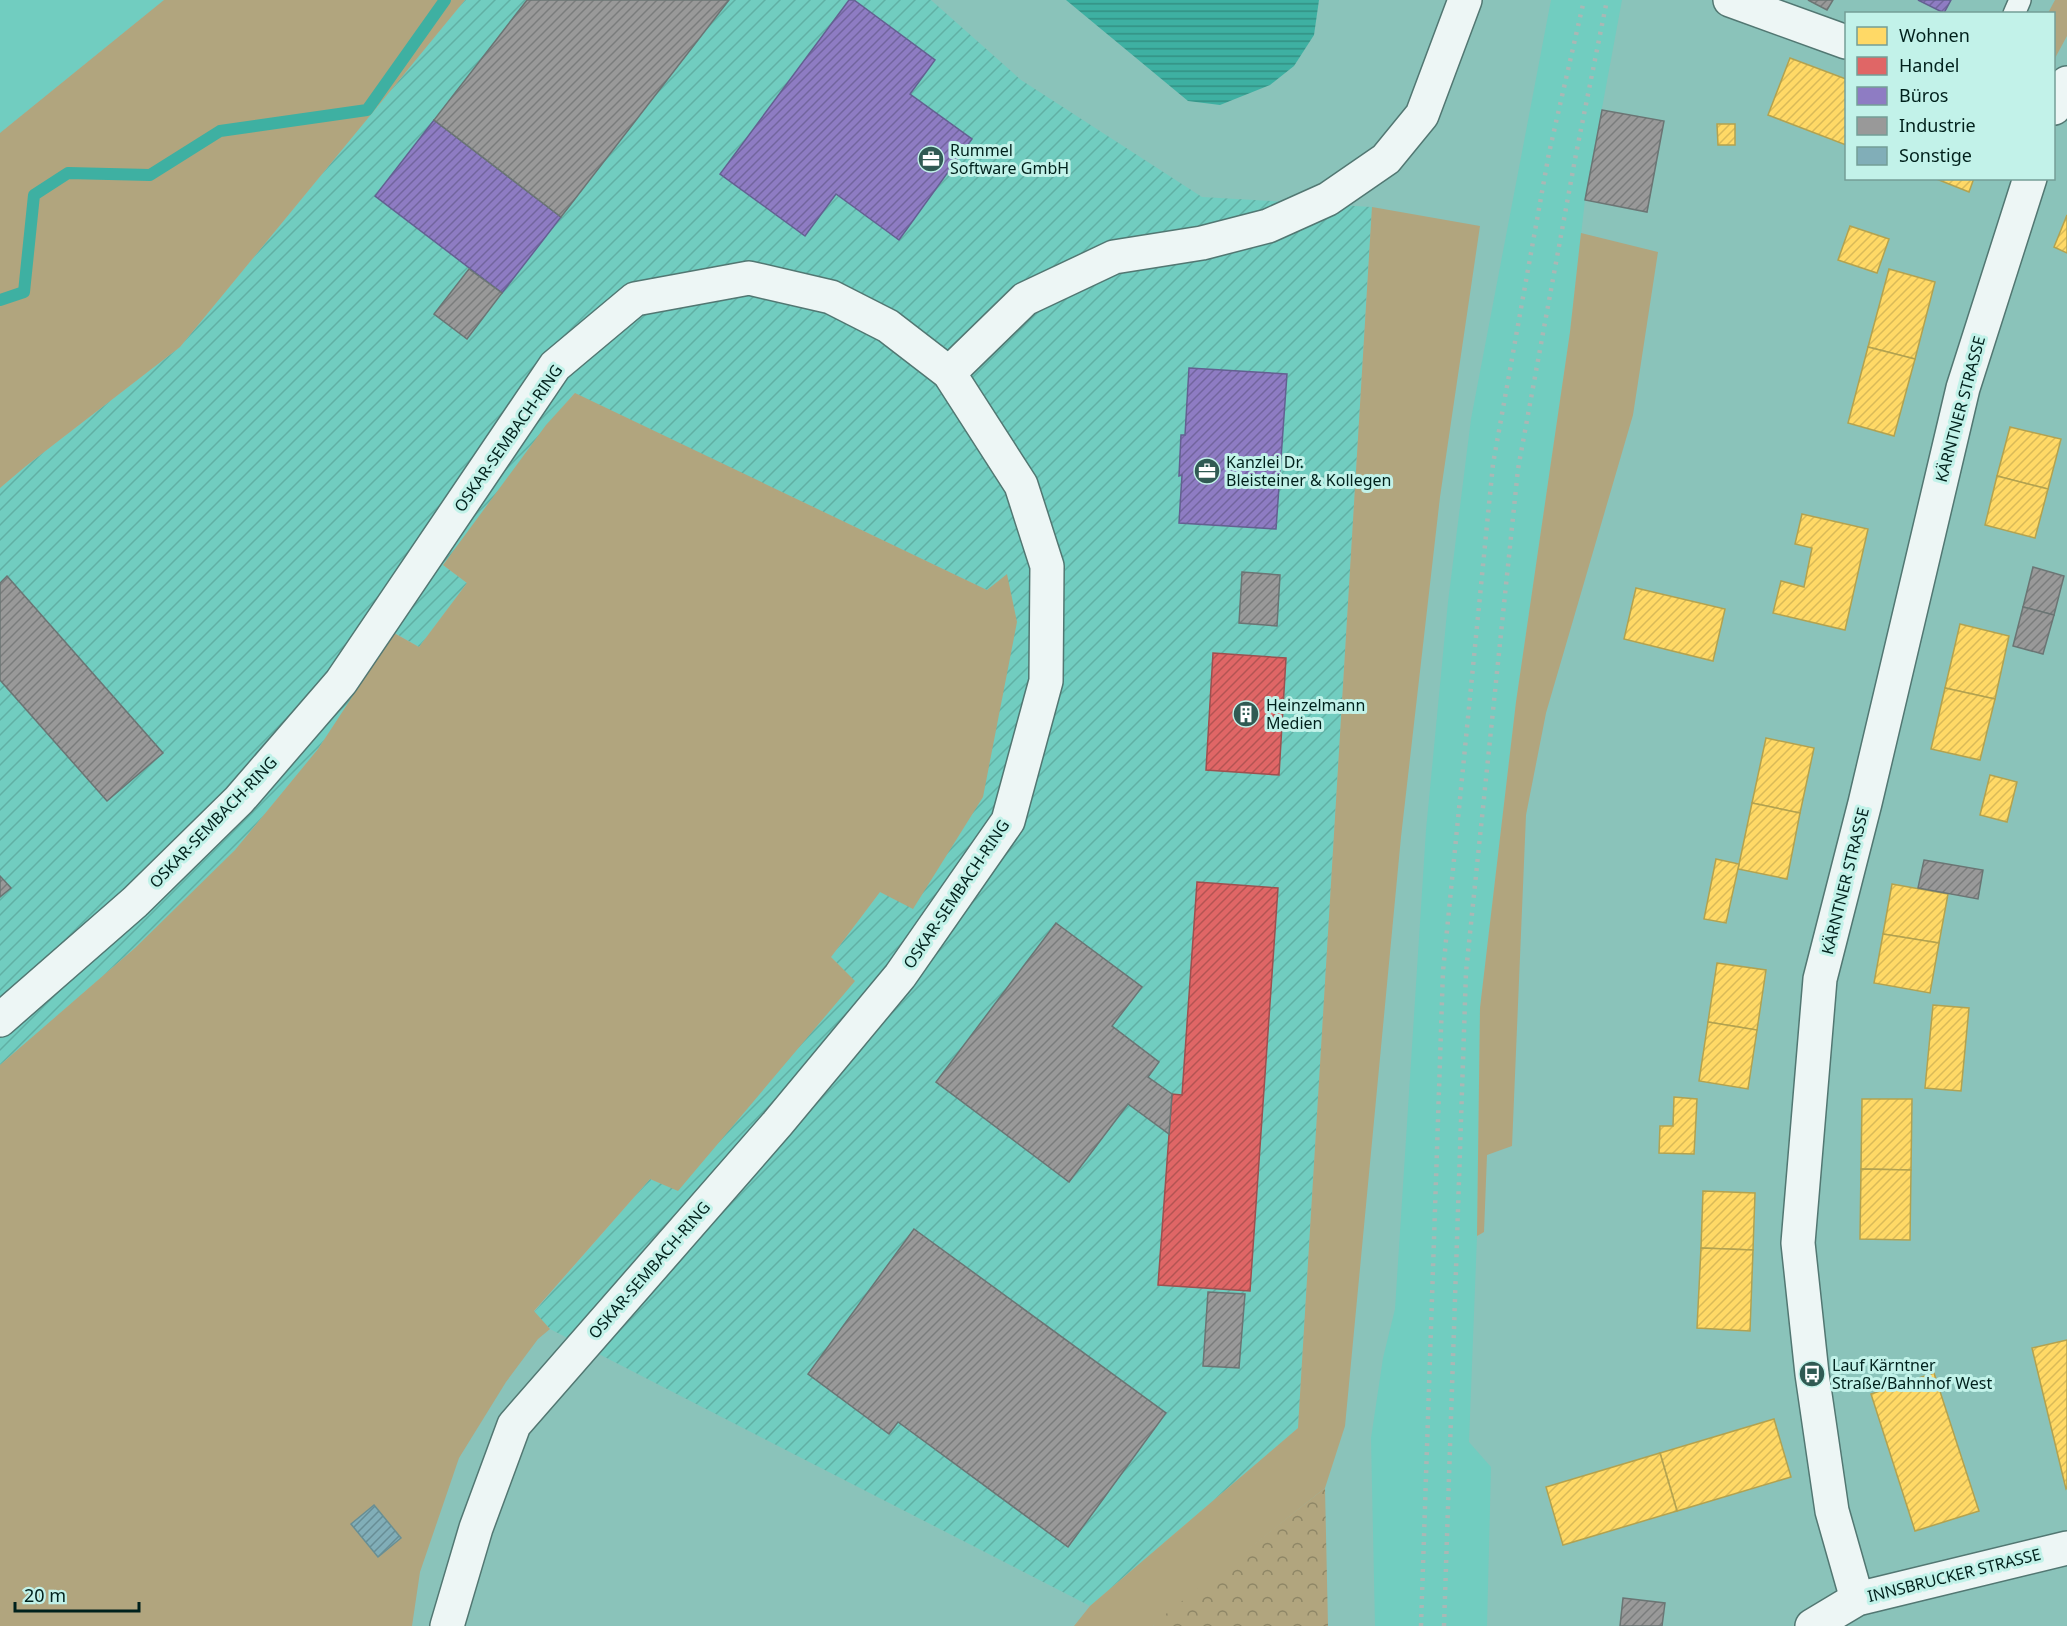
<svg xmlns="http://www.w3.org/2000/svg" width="2067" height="1626" viewBox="0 0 2067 1626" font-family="'Noto Sans',sans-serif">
  <defs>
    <pattern id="industrial-furrows" width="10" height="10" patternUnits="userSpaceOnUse" patternTransform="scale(1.5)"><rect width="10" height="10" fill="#71cdc0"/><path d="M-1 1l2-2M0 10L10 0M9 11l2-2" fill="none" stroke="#60b0a4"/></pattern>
    <pattern id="forest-crowns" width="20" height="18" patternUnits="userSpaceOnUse" patternTransform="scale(1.5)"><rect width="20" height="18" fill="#b1a57e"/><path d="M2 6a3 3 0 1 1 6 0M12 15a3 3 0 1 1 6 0" fill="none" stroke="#8e8666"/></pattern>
    <pattern id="water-rules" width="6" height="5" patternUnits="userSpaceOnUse" patternTransform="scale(1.5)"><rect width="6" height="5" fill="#3eb0a2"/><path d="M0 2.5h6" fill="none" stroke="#328f83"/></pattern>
    <pattern id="homes-hatch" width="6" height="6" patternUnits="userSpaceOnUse" patternTransform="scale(1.5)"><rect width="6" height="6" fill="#ffd966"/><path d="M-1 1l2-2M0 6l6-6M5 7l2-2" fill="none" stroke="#d9ba58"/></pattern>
    <pattern id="shops-hatch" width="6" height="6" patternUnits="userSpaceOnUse" patternTransform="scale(1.5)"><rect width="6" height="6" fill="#e06666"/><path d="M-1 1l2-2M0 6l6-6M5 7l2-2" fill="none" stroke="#b35453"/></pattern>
    <pattern id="offices-hatch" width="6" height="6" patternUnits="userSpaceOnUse" patternTransform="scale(1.5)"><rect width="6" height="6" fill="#8e7cc3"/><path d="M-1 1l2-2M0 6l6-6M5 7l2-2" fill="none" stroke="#72659e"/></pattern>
    <pattern id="industry-hatch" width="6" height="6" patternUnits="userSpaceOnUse" patternTransform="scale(1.5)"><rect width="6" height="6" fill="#999"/><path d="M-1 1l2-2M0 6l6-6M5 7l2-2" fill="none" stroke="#7a7c7c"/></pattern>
    <pattern id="building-hatch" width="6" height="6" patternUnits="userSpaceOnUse" patternTransform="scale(1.5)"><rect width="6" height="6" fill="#81aeb8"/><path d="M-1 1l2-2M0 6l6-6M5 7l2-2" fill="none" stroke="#678d95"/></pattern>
  </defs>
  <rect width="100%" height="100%" fill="#8ac3ba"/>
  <!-- built -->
  <g fill="#71cdc0">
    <path d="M0,0h164l-164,133z"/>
    <path d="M1551,0h71l-37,200 -15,132 -54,370 -36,306 -3,228 -8,206 22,25 -4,159h-112l-4,-188 12,-80 12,-49 31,-479 22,-228 23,-183z"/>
  </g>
  <!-- industrial -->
  <path fill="url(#industrial-furrows)" d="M465,0h466l90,80 181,117 170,10 -74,1221 -208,178 -540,-277 -16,-17 116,-133 28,11 176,-209 -23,-24 49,-65 33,16 74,-318 -413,-197 -131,172 24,18 -48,64 -24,-14 -77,116 -83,101 -100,98 -135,117v-577l26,-22 154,-119z"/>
  <!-- grass -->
  <g fill="#b1a57e">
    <path d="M164,0h301l-285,347 -154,119 -26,22v-355z"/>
    <path d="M2055,0h12v36l-13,24v-46l-6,-1z"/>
    <path d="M1372,207l108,19 -40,271 -39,340 -56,589 -20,62 -172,138h-79l16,-20 208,-178z"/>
    <path d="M1581,233l77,19 -25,163 -87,298 -20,102 -14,331 -25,9 -3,77 -7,4 3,-228 36,-306 54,-370z"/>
    <path d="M575,393l412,197 20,-16 10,48 -34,175 -70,112 -33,-17 -49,65 24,24 -177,210 -28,-12 -116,132 16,18 -12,10 -32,43 -47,76 -39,114 -8,54h-412v-561l135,-117 100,-98 83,-101 76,-116 25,14 48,-64 -24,-18 103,-140z"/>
  </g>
  <!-- forest -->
  <path fill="url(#forest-crowns)" d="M1325,1488l3,138h-175l4,-5z"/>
  <!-- water -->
  <path fill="url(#water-rules)" d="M1066,0h253l-5,35 -20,31 -24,19 -50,20 -32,-4z"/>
  <!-- homes -->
  <g fill="url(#homes-hatch)" stroke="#b2a250" stroke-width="1.5">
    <path d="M1790,58l56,21v66l-78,-30z"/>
    <path d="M1717,124h18v21h-17z"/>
    <path d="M1934,178h40l-5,14z"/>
    <path d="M2067,215v38l-13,-6z"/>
    <path d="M1850,226l39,13 -12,34 -39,-13z"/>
    <path d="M1889,269l46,13 -20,77 -47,-12z"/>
    <path d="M1868,347l47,12 -21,77 -46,-13z"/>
    <path d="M2010,427l51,12 -13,50 -51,-13z"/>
    <path d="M1997,476l51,13 -13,49 -50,-13z"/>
    <path d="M1802,514l66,15 -23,101 -72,-17 8,-32 23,6 8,-39 -17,-4z"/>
    <path d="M1636,588l89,21 -12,52 -89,-22z"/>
    <path d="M1960,624l49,12 -14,63 -50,-11z"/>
    <path d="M1945,688l50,11 -15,61 -49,-11z"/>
    <path d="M1766,738l48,10 -14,65 -48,-10z"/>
    <path d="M1990,775l27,7 -10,40 -27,-7z"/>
    <path d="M1752,803l48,10 -13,66 -49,-10z"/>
    <path d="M1716,859l23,5 -13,59 -22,-4z"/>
    <path d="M1892,884l56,10 -9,49 -56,-9z"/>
    <path d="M1883,934l56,9 -9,50 -56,-10z"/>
    <path d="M1717,963l49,7 -9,60 -49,-8z"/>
    <path d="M1933,1005l36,3 -8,83 -36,-3z"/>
    <path d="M1708,1022l49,8 -9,59 -49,-8z"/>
    <path d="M1674,1097l23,2 -3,55 -35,-1 1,-27h13z"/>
    <path d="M1862,1099h50l-1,71 -50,-1z"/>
    <path d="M1861,1169l50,1 -1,70 -50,-1z"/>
    <path d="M1703,1191l52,2 -2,57 -52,-2z"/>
    <path d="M1701,1248l52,2 -3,81 -53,-3z"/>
    <path d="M2067,1340v148l-1,1 -34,-141z"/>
    <path d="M1934,1373l45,138 -64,20 -44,-137z"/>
    <path d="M1774,1419l17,58 -114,34 -17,-58z"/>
    <path d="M1660,1453l17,58 -114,34 -17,-58z"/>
  </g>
  <!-- shops -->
  <g fill="url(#shops-hatch)" stroke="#9d5150" stroke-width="1.5">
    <path d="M1213,653l73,5 -7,117 -73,-5z"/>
    <path d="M1197,882l81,6 -28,403 -92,-6 14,-191 10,1z"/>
  </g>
  <!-- offices -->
  <g fill="url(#offices-hatch)" stroke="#636191" stroke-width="1.5">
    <path d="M849,0h5l81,60 -25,34 62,45 -73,101 -63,-46 -31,42 -85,-62z"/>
    <path d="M1918,0h33l-7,13z"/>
    <path d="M434,120l127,97 -59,76 -127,-97z"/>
    <path d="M1189,368l98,6 -11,155 -97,-6 3,-48 -3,1 2,-41h4z"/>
  </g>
  <!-- industry -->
  <g fill="url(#industry-hatch)" stroke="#6b7574" stroke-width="1.5">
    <path d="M527,0h202l-168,217 -127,-97z"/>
    <path d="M1808,0h25l-6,10z"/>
    <path d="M1602,110l62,11 -17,91 -62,-12z"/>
    <path d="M469,269l33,24 -35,46 -33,-25z"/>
    <path d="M2033,567l31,9 -10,39 -31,-8z"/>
    <path d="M1242,572l38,3 -3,51 -38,-3z"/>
    <path d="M7,576l156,177 -56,48 -107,-121v-97z"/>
    <path d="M2023,607l31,8 -11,39 -30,-8z"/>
    <path d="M1924,860l59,10 -5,29 -60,-11z"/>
    <path d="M0,876l11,12 -11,9z"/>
    <path d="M1056,923l86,64 -30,39 47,36 -11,15 24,17 -3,40 -41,-30 -59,78 -133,-100z"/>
    <path d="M914,1229l252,184 -98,134 -170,-125 -9,12 -81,-60z"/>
    <path d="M1208,1292l37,2 -6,74 -36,-2z"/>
    <path d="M1623,1598l42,5 -3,23h-42z"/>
  </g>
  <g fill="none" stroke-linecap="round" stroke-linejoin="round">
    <!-- stream -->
    <path stroke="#3eb0a2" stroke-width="12" d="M0,300l24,-8 10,-97 34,-22 82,2 70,-44 147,-21 78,-110"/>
  </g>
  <!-- building -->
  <path fill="url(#building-hatch)" stroke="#688f94" stroke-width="1.5" d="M374,1505l27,33 -23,19 -27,-33z"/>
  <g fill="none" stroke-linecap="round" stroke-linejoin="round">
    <defs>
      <path id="lane" d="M2014,14l6,-14"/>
      <g id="street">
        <path d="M1730,0l116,42"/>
        <path d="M2054,108l13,-25"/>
        <path d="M949,373l76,-74 89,-42 88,-14 66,-17 60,-27 58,-40 36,-44 43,-115"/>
        <path d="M0,1020l135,-118 104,-102 102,-118 214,-316 80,-67 114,-21 82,19 57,29 61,47 72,112 26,81 -1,115 -38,140 -108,155 -123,148 -263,301 -38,103 -29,98"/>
        <path d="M1857,1599l-25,-88 -20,-137 -14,-131 22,-264 45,-176 98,-415 67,-210"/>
        <path d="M1812,1626l45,-27 210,-51"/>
      </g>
    </defs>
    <!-- lane casing -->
    <use href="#lane" stroke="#527772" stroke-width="24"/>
    <!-- street casing -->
    <use href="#street" stroke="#527772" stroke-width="36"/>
    <!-- lane -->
    <use href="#lane" stroke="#edf6f5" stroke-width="21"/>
    <!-- street -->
    <use href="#street" stroke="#edf6f5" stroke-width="33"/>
    <!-- rail -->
    <g stroke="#a9b8b5" stroke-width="4.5" stroke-dasharray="3 6" stroke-linecap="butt">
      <path d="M1421,1626l22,-655 50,-507 56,-311 35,-153"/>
      <path d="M1444,1626l22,-654 52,-503 58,-315 31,-154"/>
    </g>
  </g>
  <!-- icons -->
  <defs>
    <symbol id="office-disc" viewBox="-11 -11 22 22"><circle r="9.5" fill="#305a53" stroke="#c2f2e9"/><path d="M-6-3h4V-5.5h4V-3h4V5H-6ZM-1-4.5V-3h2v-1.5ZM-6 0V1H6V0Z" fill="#fff"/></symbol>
    <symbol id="building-disc" viewBox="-11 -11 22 22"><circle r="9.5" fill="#305a53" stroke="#c2f2e9"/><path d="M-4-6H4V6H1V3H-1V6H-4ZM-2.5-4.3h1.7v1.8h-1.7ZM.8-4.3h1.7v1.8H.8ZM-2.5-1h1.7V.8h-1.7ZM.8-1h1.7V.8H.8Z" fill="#fff"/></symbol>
    <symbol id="bus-disc" viewBox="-11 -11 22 22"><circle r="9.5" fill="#305a53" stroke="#c2f2e9"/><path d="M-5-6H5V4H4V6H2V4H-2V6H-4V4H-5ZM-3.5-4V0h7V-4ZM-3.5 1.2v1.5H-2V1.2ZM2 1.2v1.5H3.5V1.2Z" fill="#fff"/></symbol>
  </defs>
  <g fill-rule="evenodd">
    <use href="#office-disc" x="916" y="144" width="30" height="30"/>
    <use href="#office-disc" x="1192" y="456" width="30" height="30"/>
    <use href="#building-disc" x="1231" y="699" width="30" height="30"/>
    <use href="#bus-disc" x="1797" y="1359" width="30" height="30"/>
  </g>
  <g text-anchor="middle" stroke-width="6" stroke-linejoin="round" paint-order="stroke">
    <!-- poi labels -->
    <g font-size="16" fill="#00211c" stroke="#c2f2e9" text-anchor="start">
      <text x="950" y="156">Rummel<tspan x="950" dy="18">Software GmbH</tspan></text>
      <text x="1226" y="468">Kanzlei Dr.<tspan x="1226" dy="18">Bleisteiner &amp; Kollegen</tspan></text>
      <text x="1266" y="711">Heinzelmann<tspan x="1266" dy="18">Medien</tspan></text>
      <text x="1832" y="1371">Lauf Kärntner<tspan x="1832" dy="18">Straße/Bahnhof West</tspan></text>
    </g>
    <!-- street labels -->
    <g font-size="16" fill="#00211c" stroke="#c2f2e9">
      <text transform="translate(1960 409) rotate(-75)" y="6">KÄRNTNER STRASSE</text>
      <text transform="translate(508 438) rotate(-55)" y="6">OSKAR-SEMBACH-RING</text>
      <text transform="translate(213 822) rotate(-46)" y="6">OSKAR-SEMBACH-RING</text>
      <text transform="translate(1845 881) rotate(-76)" y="6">KÄRNTNER STRASSE</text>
      <text transform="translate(956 894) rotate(-56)" y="6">OSKAR-SEMBACH-RING</text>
      <text transform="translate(649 1270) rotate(-49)" y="6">OSKAR-SEMBACH-RING</text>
      <text transform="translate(1954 1575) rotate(-14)" y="6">INNSBRUCKER STRASSE</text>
    </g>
  </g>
  <!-- legend -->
  <rect x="1845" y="12" width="210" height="168" fill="#c2f2e9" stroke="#749e97" stroke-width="1.5"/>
  <rect x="1857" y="27" width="30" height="18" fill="#ffd966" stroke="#749e97" stroke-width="1.5"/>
  <text x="1899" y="42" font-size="18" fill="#00211c">Wohnen</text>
  <rect x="1857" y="57" width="30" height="18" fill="#e06666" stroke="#749e97" stroke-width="1.5"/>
  <text x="1899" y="72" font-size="18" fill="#00211c">Handel</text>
  <rect x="1857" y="87" width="30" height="18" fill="#8e7cc3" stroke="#749e97" stroke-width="1.5"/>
  <text x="1899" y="102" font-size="18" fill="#00211c">Büros</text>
  <rect x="1857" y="117" width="30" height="18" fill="#999999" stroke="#749e97" stroke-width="1.5"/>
  <text x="1899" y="132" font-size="18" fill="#00211c">Industrie</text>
  <rect x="1857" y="147" width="30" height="18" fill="#81aeb8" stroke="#749e97" stroke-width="1.5"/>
  <text x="1899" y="162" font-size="18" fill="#00211c">Sonstige</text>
  <!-- scale -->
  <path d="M15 1602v9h124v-9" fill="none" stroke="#00211c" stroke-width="3"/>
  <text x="24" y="1602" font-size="18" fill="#00211c" stroke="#c2f2e9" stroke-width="4.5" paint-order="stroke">20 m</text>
</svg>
